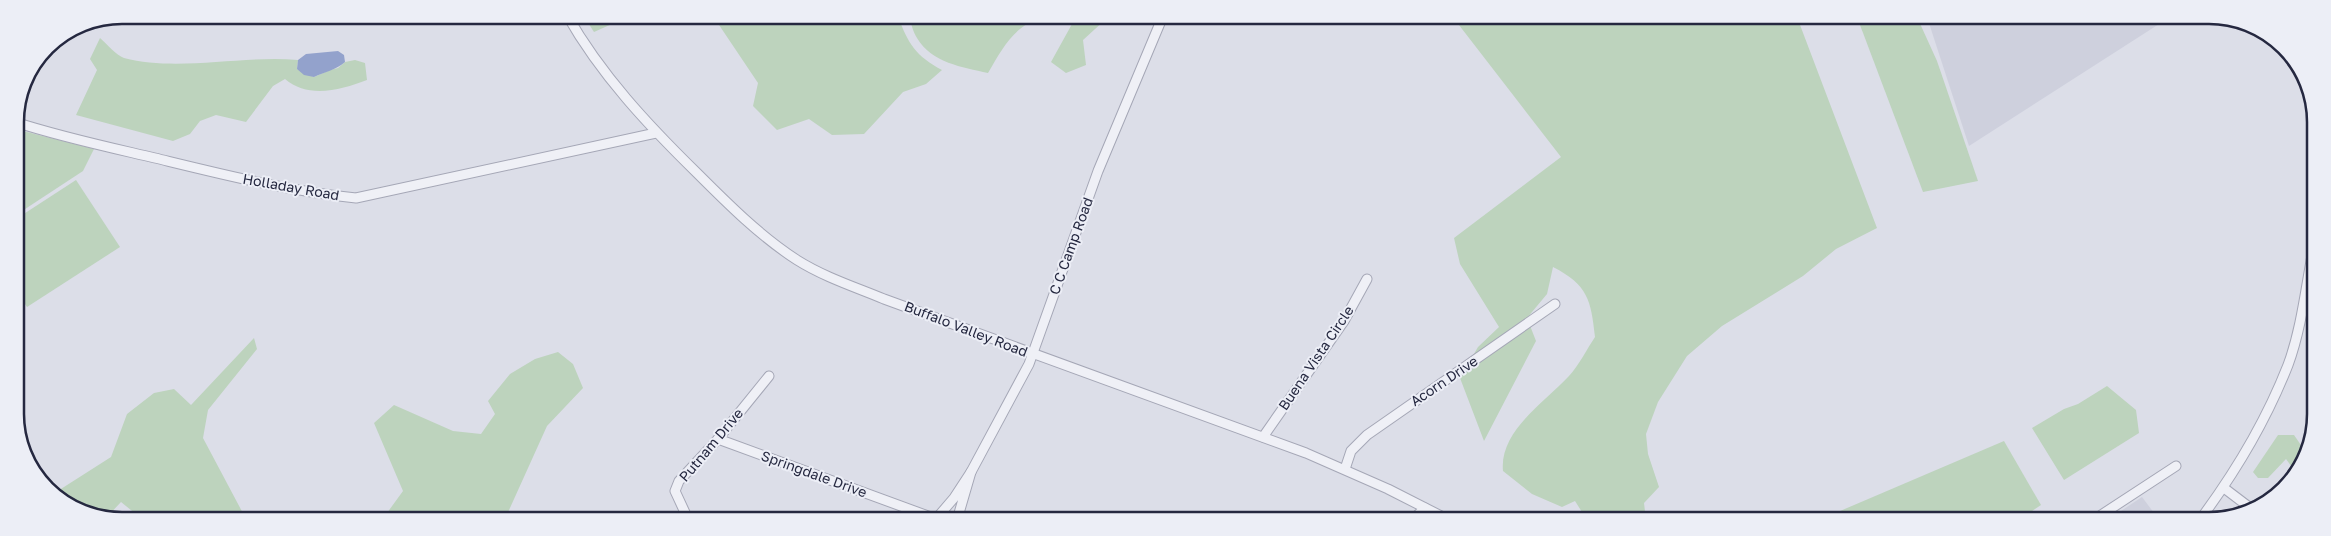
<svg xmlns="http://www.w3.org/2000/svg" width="2331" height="536" viewBox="0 0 2331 536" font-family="'Golos Text',sans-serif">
  <rect width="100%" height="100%" fill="#dcdee8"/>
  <!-- built -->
  <g fill="#ced0dd">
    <path d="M1927,17h243l-201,129z"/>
    <path d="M2142,497l18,24h-54z"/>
  </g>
  <!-- green -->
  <g fill="#bdd3bd">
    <path d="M583,15h49l-38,17z"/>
    <path d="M713,16h185c10,28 18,40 44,54l-16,14 -23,8 -39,42 -32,1 -23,-16 -32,11 -24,-24 5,-23z"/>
    <path d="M909,16h135c-31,11 -40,30 -56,57 -26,-6 -56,-10 -71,-35 -4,-6 -6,-15 -8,-22z"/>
    <path d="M1068,16h34l4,3 -23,21 3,25 -20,8 -15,-11 21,-38z"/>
    <path d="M1452,16l345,1 80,211 -41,21 -33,27 -81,50 -35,30 -29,46 -12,32 2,20 11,33 -15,16 2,17h-59l-12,-19 -13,6 -30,-13 -29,-23c-4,-40 42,-69 66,-95 10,-11 18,-27 26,-39 -4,-37 -7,-52 -42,-70l-6,27 -20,24 9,23 -52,100 -24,-63 18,-31 21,-20 -39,-63 -6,-26 107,-81z"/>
    <path d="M1857,17h60l20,44 41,120 -55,11z"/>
    <path d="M100,38c7,6 16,17 24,20 54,14 118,-3 174,2l-1,9 17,8 16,-7 8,-2 7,-6 10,-2 10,3 2,17c-26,10 -59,19 -82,-1l-12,7 -27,36 -30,-7 -16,6 -10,13 -17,7 -97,-26 21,-45 -7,-11z"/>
    <path d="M15,129l79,20 -11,22 -67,44z"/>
    <path d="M76,180l44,67 -93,60 -11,-16v-72z"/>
    <path d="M254,338l3,11 -49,61 -5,28 43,81h-104l-21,-17 -16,17h-4l-48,-25 58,-37 16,-43 27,-21 20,-4 17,16z"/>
    <path d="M2314,345v55l-4,1v-46z"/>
    <path d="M558,352l15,12 10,24 -36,38 -42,93h-119l1,-6 16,-22 -29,-68 20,-18 59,26 28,3 14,-20 -7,-13 22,-27 25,-15z"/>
    <path d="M2107,386l29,24 3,23 -75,47 -32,-52 32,-19 14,-5z"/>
    <path d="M2278,435h16l11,16 -11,19 -8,-11 -18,19h-10l-5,-6z"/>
    <path d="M2004,441l37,64 -24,16 -198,-1z"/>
  </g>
  <!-- water -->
  <path fill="#93a2cc" d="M338,51l6,4 1,7c-9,8 -21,10 -31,15l-10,-2 -7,-6 1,-9 8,-6z"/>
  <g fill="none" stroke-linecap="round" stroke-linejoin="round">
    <defs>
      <g id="minor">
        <path d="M567,15c34,60 81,110 130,158 31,31 63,63 100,87 27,17 58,27 87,39l422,154 82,36 61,31"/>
        <path d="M2311,96l3,29"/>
        <path d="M15,122c46,15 93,25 140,36 66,16 133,33 201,40l300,-65"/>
        <path d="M1263,437l81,-116 23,-42"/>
        <path d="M718,439l221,81"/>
        <path d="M1345,469l6,-18 16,-16 188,-131"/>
        <path d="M971,472l58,-108 69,-193 65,-155"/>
        <path d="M2224,488l25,19"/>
        <path d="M688,519l-13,-28 4,-10 39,-42 51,-63"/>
        <path d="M936,519l18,-21 17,-26 -14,48"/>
        <path d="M1412,520l13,-12"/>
        <path d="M2092,521l84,-55"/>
        <path d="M2199,521c36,-48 67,-100 89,-156 14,-38 18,-80 26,-120"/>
      </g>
    </defs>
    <!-- minor casing -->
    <use href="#minor" stroke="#a5a7b6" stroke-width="11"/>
    <!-- minor -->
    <use href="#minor" stroke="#eff0f6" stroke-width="9"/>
  </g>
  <g text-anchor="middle" stroke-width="4" stroke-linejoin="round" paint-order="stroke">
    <!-- street labels -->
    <g font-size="14" fill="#252840" stroke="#eceef6">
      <text transform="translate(291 187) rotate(10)" y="5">Holladay Road</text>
      <text transform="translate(1071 246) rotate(-70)" y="5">C C Camp Road</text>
      <text transform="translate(966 329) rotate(21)" y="5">Buffalo Valley Road</text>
      <text transform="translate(1316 358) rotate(-56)" y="5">Buena Vista Circle</text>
      <text transform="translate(1444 381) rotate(-34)" y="5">Acorn Drive</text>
      <text transform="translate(711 445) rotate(-50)" y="5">Putnam Drive</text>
      <text transform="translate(814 474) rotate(20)" y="5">Springdale Drive</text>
    </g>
  </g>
  <!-- crop -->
  <path d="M0 0H2331V536H0ZM122 24H2209A98 98 0 0 1 2307 122V414A98 98 0 0 1 2209 512H122A98 98 0 0 1 24 414V122A98 98 0 0 1 122 24Z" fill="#eceef6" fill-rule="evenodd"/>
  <path fill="none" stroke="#252840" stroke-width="2.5" d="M122 24H2209A98 98 0 0 1 2307 122V414A98 98 0 0 1 2209 512H122A98 98 0 0 1 24 414V122A98 98 0 0 1 122 24Z"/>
</svg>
